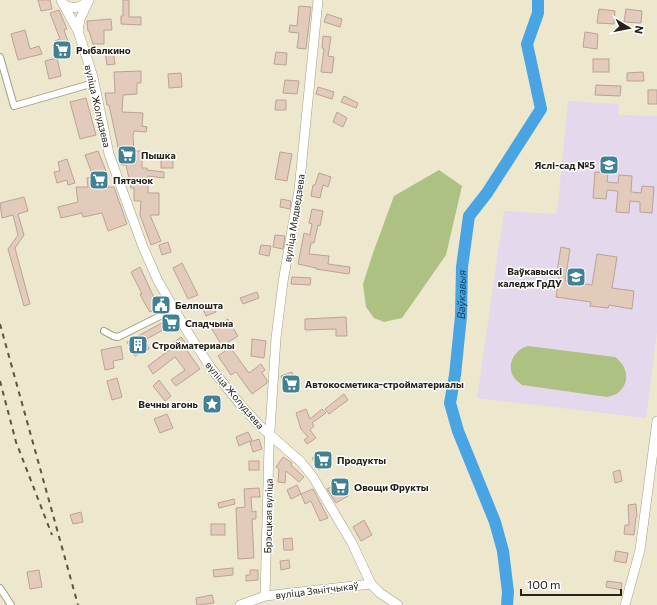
<svg xmlns="http://www.w3.org/2000/svg" width="657" height="605" viewBox="0 0 657 605" font-family="Commissioner,sans-serif">
  <rect width="100%" height="100%" fill="#ede7ce"/>
  <!-- education -->
  <path fill="#e3d8ec" d="M568,101l51,3 -1,11 39,1v216l-11,86 -169,-20 27,-187 53,3z"/>
  <!-- green -->
  <g fill="#adc182">
    <path d="M439,170l23,16 -16,69 -44,63 -18,4 -10,-4 -8,-11 -3,-23 10,-31 21,-57z"/>
    <path d="M528,346l87,11c12,9 16,24 4,35 -3,3 -8,4 -12,5l-85,-12c-3,-3 -7,-5 -9,-9 -7,-13 3,-27 15,-30z"/>
  </g>
  <g fill="none" stroke-linecap="round" stroke-linejoin="round">
    <!-- river -->
    <path stroke="#48a4e3" stroke-width="12" id="s1" d="M507,605l1,-13 -5,-41 -8,-29 -37,-91 -8,-28 5,-28 6,-59 1,-49 7,-51 18,-23 54,-84 -14,-65 11,-31v-13"/>
  </g>
  <!-- building -->
  <g fill="#e3cbbc" stroke="#baa395">
    <path d="M38,0h12l2,9 -11,2z"/>
    <path d="M123,0h6v17h12v8l-20,-1v-8h2z"/>
    <path d="M299,6l12,1 -5,42 -9,-1 2,-15 -10,-1 1,-7 7,1z"/>
    <path d="M599,9l16,2 -1,13 -17,-1z"/>
    <path d="M626,9l16,2 -1,12 -17,-1z"/>
    <path d="M59,10l8,19 -3,1 6,17 -11,4 -4,-10 5,-2 -10,-26z"/>
    <path d="M327,14l15,5 -2,8 -16,-5z"/>
    <path d="M111,19l1,11h-8v14h-11l-4,-13h-1l-1,-10z"/>
    <path d="M25,30l5,19 9,-3 3,8 -24,6 -7,-26z"/>
    <path d="M585,32l13,2 -1,15 -14,-2z"/>
    <path d="M323,36l8,1 -3,19 6,1 -2,16 -11,-1 3,-23 -2,-1z"/>
    <path d="M113,50l2,14 -8,1 -2,-14z"/>
    <path d="M276,52l11,1 -1,12 -12,-1z"/>
    <path d="M57,58l4,18 -12,3 -4,-18z"/>
    <rect x="593" y="59" width="16" height="13"/>
    <path d="M141,71v12h-4v11l-14,1 -1,17 21,1 -1,13 5,1 -1,5 -12,-1 -1,5 1,15h8v17h5v2l17,2v6l-16,-2v17h11v22h-9l11,26 -10,4 -11,-30 1,-14h-7v-13h-3l-5,-23h-4l-13,-60h-2l-2,-12h10l-1,-21z"/>
    <path d="M643,72l1,9h-17v-8z"/>
    <path d="M181,73l1,14 -13,1 -1,-14z"/>
    <path d="M285,80l14,1 -2,13 -14,-1z"/>
    <path d="M596,85l25,1 -1,10 -25,-1z"/>
    <path d="M318,87l16,5 -2,7 -16,-5z"/>
    <rect x="648" y="90" width="9" height="14"/>
    <path d="M344,96l14,7 -2,5 -15,-6z"/>
    <path d="M86,98l10,37 -16,4 -10,-37z"/>
    <path d="M276,100h10v10h-11z"/>
    <path d="M337,112l10,6 -4,9 -10,-5z"/>
    <path d="M98,151l8,20 -4,2 3,14h9l13,37 -19,7 -6,-18 -19,4 -1,-4 -21,5 -3,-11 20,-5 -2,-15h12l-1,-9 6,-2 -8,-21z"/>
    <path d="M280,152l12,2 -5,27 -12,-2z"/>
    <rect x="161" y="153" width="12" height="15"/>
    <path d="M67,159l8,24 -7,2 -1,-5 -10,3 -3,-11 6,-1 -2,-9z"/>
    <path d="M595,172l13,1 -1,9 11,1 1,-8 13,1 -1,16 10,1 1,-7 12,1 -2,26 -12,-1v-10l-10,-1 -1,12 -13,-1 2,-21 -11,-1 -1,9 -13,-1z"/>
    <path d="M319,173l12,4 -3,10 -5,-2 -3,13 -9,-2 2,-11h2z"/>
    <path d="M24,197l4,14 -10,3 6,21 -9,13 15,56 -6,2 -16,-57 10,-14 -5,-20 -11,3 -2,-15z"/>
    <path d="M281,199l10,2 -1,8 -10,-2z"/>
    <path d="M312,209l11,2 -3,15 -2,-1 -4,18h-3l-2,11 20,2 -1,8 22,3 -1,7 -33,-5v-1l-18,-4 6,-31 6,2 2,-11 -3,-1z"/>
    <path d="M275,235l10,1 -2,13 -10,-2z"/>
    <path d="M168,242l3,10 -9,3 -3,-10z"/>
    <path d="M261,245l10,1 -2,10 -10,-2z"/>
    <path d="M561,247l9,2 -5,32 27,4 5,-31 20,3 -5,31 22,3 -2,18 -23,-4 -1,3 -18,-2 1,-4 -35,-5 4,-26h-3z"/>
    <path d="M182,263l16,32 -10,4 -15,-31z"/>
    <path d="M140,267l16,35 5,-3 5,9 -7,4 -2,-4 -7,4 -6,-10 -4,-8h2l-11,-22z"/>
    <path d="M292,277l19,1 -1,7 -19,-1z"/>
    <path d="M257,292l2,6 -16,6 -3,-6z"/>
    <path d="M214,305l2,7 -10,4 -3,-7z"/>
    <path d="M346,317l1,19h-11v-7l-31,1v-11z"/>
    <path d="M169,319l3,6 -27,15 4,9 -14,7 -8,-14z"/>
    <path d="M228,319l10,17 -11,7 22,30 12,-9 4,6 -3,3 5,7v3l-15,11 -16,-22 -5,3 -13,-19 7,-5 -13,-22z"/>
    <path d="M181,337l8,10 -3,2 14,20 -24,17 -5,-6 14,-10 -10,-13 -22,17 -5,-8 27,-20 -2,-3z"/>
    <path d="M252,339l14,2 -2,17 -13,-2z"/>
    <path d="M121,346l2,13 -10,2 1,7 -9,2 -4,-20z"/>
    <path d="M292,372l6,17 -11,3 -6,-16z"/>
    <path d="M117,378l5,19 -10,3 -5,-19z"/>
    <path d="M159,380l12,16 -6,5 -12,-15z"/>
    <path d="M344,394l4,6 -19,14 -4,-5z"/>
    <path d="M306,409l4,10 12,-10 4,4 -14,10 2,3 -4,4 6,8 -9,6 -3,-4 4,-3 -7,-8 -5,-16z"/>
    <path d="M167,414l6,14 -13,5 -6,-14z"/>
    <path d="M248,432l4,8 -13,6 -3,-9z"/>
    <path d="M259,439l3,10 -9,3 -3,-10z"/>
    <path d="M324,451l7,12 -12,7 -7,-12z"/>
    <path d="M283,457l9,6 -1,2 13,12 -5,5 -13,-11 -1,12 -7,-1 1,-13 -3,-2z"/>
    <rect x="249" y="461" width="10" height="9"/>
    <path d="M620,470l2,11 -7,2 -2,-11z"/>
    <path d="M340,482l8,14 -12,7 -9,-14z"/>
    <path d="M297,485l4,9 -10,5 -4,-9z"/>
    <path d="M259,488l1,9h-9l1,15 4,-1v8h-4l2,39 -16,1 -2,-51 9,-1 -1,-18z"/>
    <path d="M313,489l15,29 -8,3 -9,-20 -6,3 -4,-10z"/>
    <path d="M234,499l1,5 -16,4 -1,-5z"/>
    <path d="M636,504l1,13h-1l-2,18 -10,-1 1,-9h4l-1,-20z"/>
    <path d="M81,512l2,10 -10,2 -3,-9z"/>
    <path d="M364,520l8,15 -11,6 -8,-14z"/>
    <rect x="211" y="524" width="14" height="11"/>
    <path d="M292,538l1,12h-9l-1,-11z"/>
    <path d="M616,551l12,2 -2,10 -12,-2z"/>
    <path d="M289,560l1,8 -9,2 -1,-9z"/>
    <path d="M233,568v7l-19,2 -1,-7z"/>
    <path d="M39,570l3,17 -12,2 -3,-17z"/>
    <path d="M250,570h8v10l-12,1v-6h4z"/>
    <path d="M607,581l15,2 -1,7 -15,-3z"/>
    <path d="M212,595l2,8 -17,2 -1,-7z"/>
  </g>
  <g fill="none" stroke-linecap="round" stroke-linejoin="round">
    <defs>
      <g id="street">
        <path d="M0,57l14,49 80,-23"/>
        <path d="M104,331l9,5 5,1 56,-28"/>
        <path d="M0,588l11,17"/>
      </g>
      <g id="secondary">
        <path d="M61,0l17,31 15,46 16,77 34,93 15,34 32,55 21,32 29,36 20,22 41,36 12,15 39,66 19,41 9,9 18,12"/>
        <path d="M63,4c9,6 19,4 25,-4"/>
        <path d="M78,31l2,-12 9,-19"/>
        <path d="M265,596l4,-150 7,-108 7,-56 16,-92 19,-190"/>
        <path d="M240,605l25,-9 106,-12"/>
        <path d="M625,605l15,-55 17,-129"/>
      </g>
    </defs>
    <!-- street casing -->
    <use href="#street" stroke="#a39e86" stroke-width="8"/>
    <!-- secondary casing -->
    <use href="#secondary" stroke="#a39e86" stroke-width="10"/>
    <!-- street -->
    <use href="#street" stroke="#fff" stroke-width="6"/>
    <!-- secondary -->
    <use href="#secondary" stroke="#fff" stroke-width="9"/>
    <!-- rail -->
    <g stroke="#585547" stroke-width="2" stroke-dasharray="5 5" stroke-linecap="butt">
      <path d="M0,324l78,281"/>
      <path d="M0,381l16,61 36,93"/>
    </g>
  </g>
  <!-- icons -->
  <defs>
    <symbol id="supermarket-square" viewBox="-11 -11 22 22"><rect x="-9" y="-9" width="18" height="18" rx="4" fill="#408194" stroke="#fff"/><path d="M-6-5.5h2.5l.6 2H6L4.5 2H-2.5L-4.4-4H-6ZM-1.5 3.2a1.3 1.3 0 1 0 .1 0ZM3 3.2a1.3 1.3 0 1 0 .1 0Z" fill="#fff"/></symbol>
    <symbol id="school-square" viewBox="-11 -11 22 22"><rect x="-9" y="-9" width="18" height="18" rx="4" fill="#408194" stroke="#fff"/><path d="M0-5L7-2L0 1L-7-2ZM-4 1L0 2.5L4 1V4Q0 6-4 4Z" fill="#fff"/></symbol>
    <symbol id="university-square" viewBox="-11 -11 22 22"><rect x="-9" y="-9" width="18" height="18" rx="4" fill="#408194" stroke="#fff"/><path d="M0-5L7-2L0 1L-7-2ZM-4 1L0 2.5L4 1V4Q0 6-4 4Z" fill="#fff"/></symbol>
    <symbol id="civic-square" viewBox="-11 -11 22 22"><rect x="-9" y="-9" width="18" height="18" rx="4" fill="#408194" stroke="#fff"/><path d="M-.6-6.5H3V-4.5H.6V-3L4-1V1h2V6H-6V1h2V-1L-.6-3ZM-1.2 2.5V6h2.4V2.5Z" fill="#fff"/></symbol>
    <symbol id="building-square" viewBox="-11 -11 22 22"><rect x="-9" y="-9" width="18" height="18" rx="4" fill="#408194" stroke="#fff"/><path d="M-4-6H4V6H1V3H-1V6H-4ZM-2.5-4.3h1.7v1.8h-1.7ZM.8-4.3h1.7v1.8H.8ZM-2.5-1h1.7V.8h-1.7ZM.8-1h1.7V.8H.8Z" fill="#fff"/></symbol>
    <symbol id="sight-square" viewBox="-11 -11 22 22"><rect x="-9" y="-9" width="18" height="18" rx="4" fill="#408194" stroke="#fff"/><path d="M0-6L1.8-2.2L6-1.7L2.9 1.2L3.7 5.4L0 3.3L-3.7 5.4L-2.9 1.2L-6-1.7L-1.8-2.2Z" fill="#fff"/></symbol>
  </defs>
  <g fill-rule="evenodd">
    <use href="#supermarket-square" x="51" y="39" width="22" height="22"/>
    <use href="#supermarket-square" x="116" y="144" width="22" height="22"/>
    <use href="#school-square" x="598" y="154" width="22" height="22"/>
    <use href="#supermarket-square" x="88" y="169" width="22" height="22"/>
    <use href="#university-square" x="565" y="266" width="22" height="22"/>
    <use href="#civic-square" x="150" y="294" width="22" height="22"/>
    <use href="#supermarket-square" x="160" y="312" width="22" height="22"/>
    <use href="#building-square" x="127" y="334" width="22" height="22"/>
    <use href="#supermarket-square" x="280" y="373" width="22" height="22"/>
    <use href="#sight-square" x="201" y="393" width="22" height="22"/>
    <use href="#supermarket-square" x="312" y="449" width="22" height="22"/>
    <use href="#supermarket-square" x="329" y="476" width="22" height="22"/>
  </g>
  <g text-anchor="middle" stroke-width="3" stroke-linejoin="round" paint-order="stroke">
    <!-- poi labels -->
    <g font-size="10" font-weight="bold" fill="#252319" stroke="#fff" text-anchor="start">
      <text x="76" y="54">Рыбалкино</text>
      <text x="141" y="159">Пышка</text>
      <text x="595" y="169" text-anchor="end">Яслі-сад №5</text>
      <text x="113" y="184">Пятачок</text>
      <text x="562" y="275" text-anchor="end">Ваўкавыскі<tspan x="562" dy="12">каледж ГрДУ</tspan></text>
      <text x="175" y="309">Белпошта</text>
      <text x="185" y="327">Спадчына</text>
      <text x="152" y="349">Стройматериалы</text>
      <text x="305" y="388">Автокосметика-стройматериалы</text>
      <text x="198" y="408" text-anchor="end">Вечны агонь</text>
      <text x="337" y="464">Продукты</text>
      <text x="354" y="491">Овощи Фрукты</text>
    </g>
    <!-- street labels -->
    <g font-size="10" fill="#252319" stroke="#fff">
      <text transform="translate(98 106) rotate(77)" y="4">вуліца Жолудзева</text>
      <text transform="translate(294 218) rotate(-81)" y="4">вуліца Мядведзева</text>
      <text transform="translate(235 395) rotate(50)" y="4">вуліца Жолудзева</text>
      <text transform="translate(268 516) rotate(-89)" y="4">Брэсцкая вуліца</text>
      <text transform="translate(317 590) rotate(-7)" y="4">вуліца Зянітчыкаў</text>
    </g>
    <!-- water labels -->
    <g font-size="11" font-style="italic" fill="#173e58" stroke="#fff">
      <text dy="4" stroke="none"><textPath href="#s1" startOffset="321">Ваўкавыя</textPath></text>
    </g>
  </g>
  <!-- north arrow -->
  <g transform="translate(629 28) rotate(100)" stroke="#ffffff" stroke-width="3" paint-order="stroke">
  <path d="M0-3L7 15L0 10L-7 15Z" fill="#252319"/>
  <text y="-6" font-size="11" font-weight="bold" text-anchor="middle" fill="#252319">N</text>
  </g>
  <!-- scale -->
  <path d="M521 589v6h100v-6" fill="none" stroke="#252319" stroke-width="2"/>
  <text x="527" y="589" font-size="12" fill="#252319" stroke="#ffffff" stroke-width="3" paint-order="stroke">100 m</text>
</svg>
